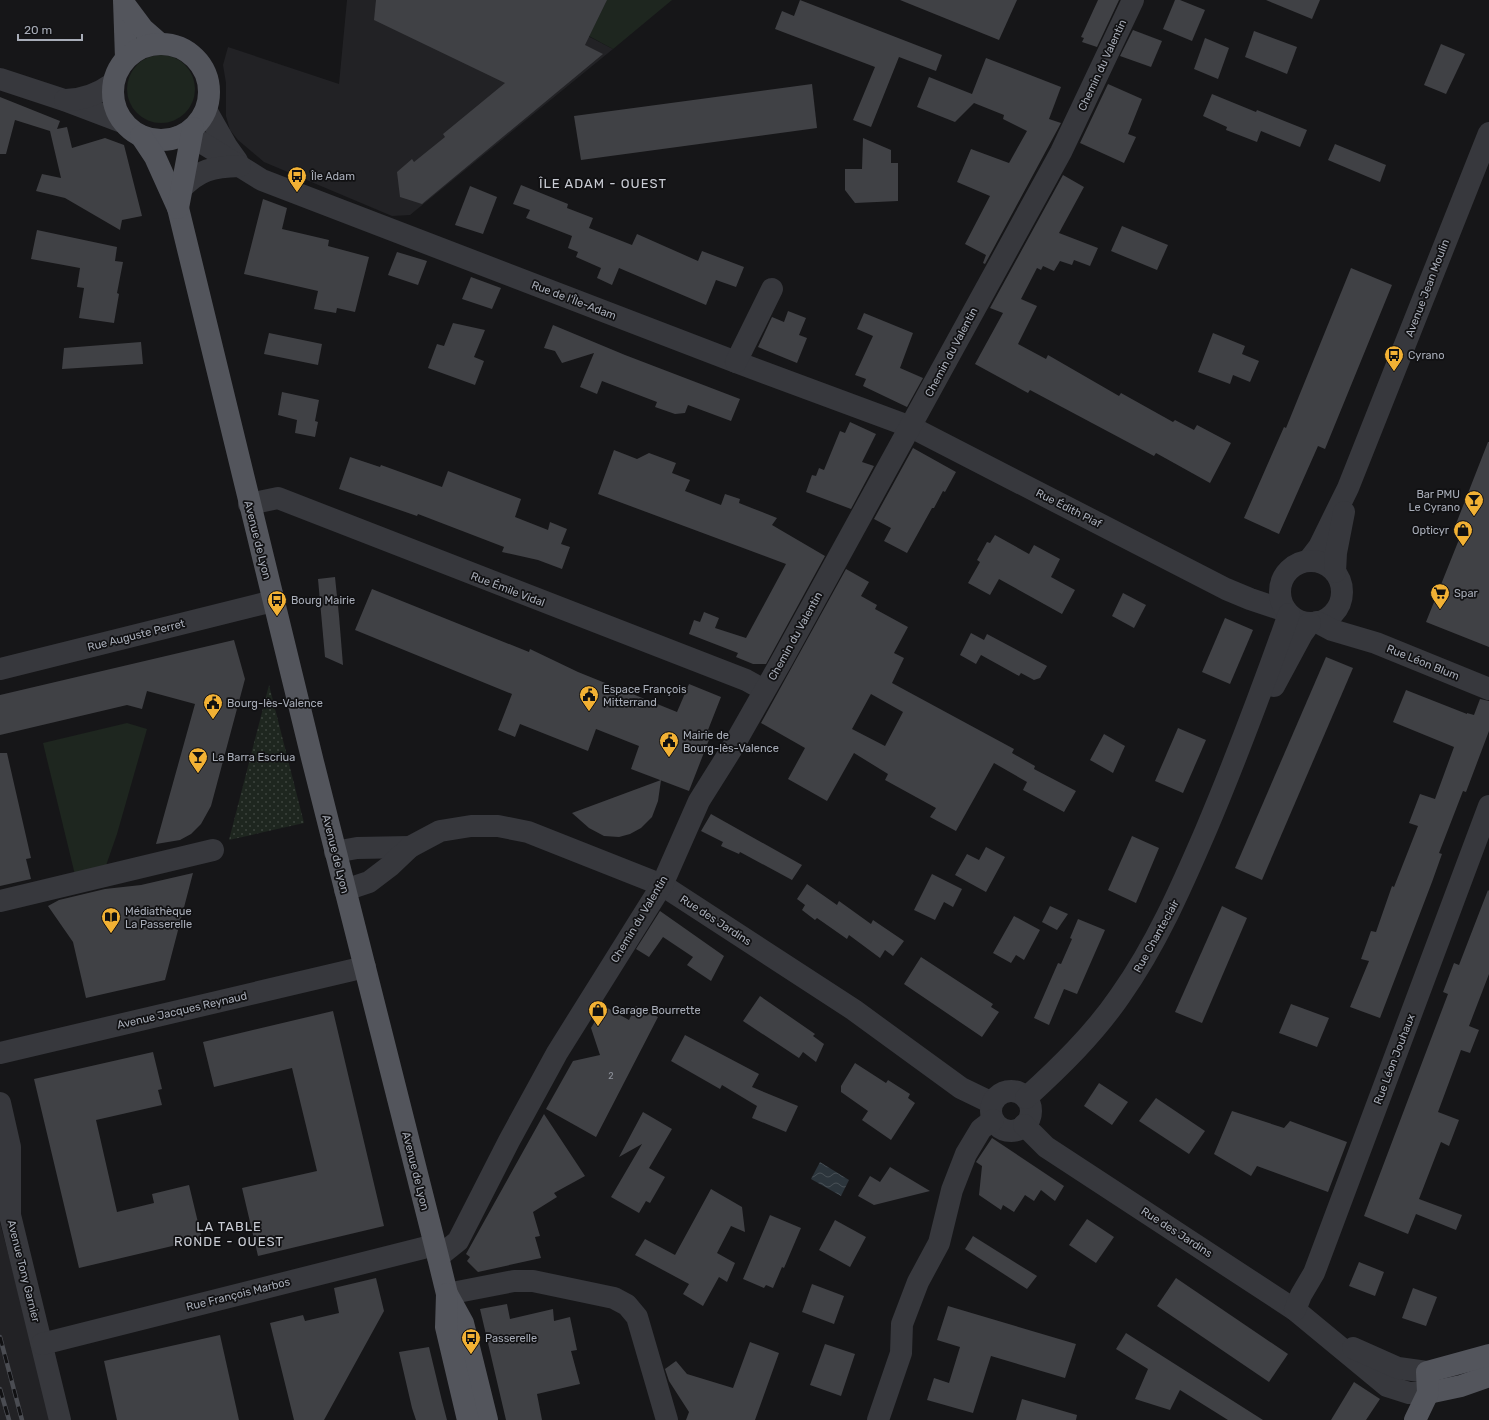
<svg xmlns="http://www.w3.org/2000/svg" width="1489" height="1420" viewBox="0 0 1489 1420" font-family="Rubik,sans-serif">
  <defs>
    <pattern id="park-dots" width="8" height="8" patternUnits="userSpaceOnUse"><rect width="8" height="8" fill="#1e261f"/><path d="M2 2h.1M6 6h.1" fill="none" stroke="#3c433d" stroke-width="1.8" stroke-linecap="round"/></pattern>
    <pattern id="water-waves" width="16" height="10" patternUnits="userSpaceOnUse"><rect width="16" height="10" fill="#2c353c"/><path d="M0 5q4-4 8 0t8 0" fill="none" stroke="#485056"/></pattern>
  </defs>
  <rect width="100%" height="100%" fill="#161618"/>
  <!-- built -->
  <g fill="#222225">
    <path d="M347,0h171l95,49 -203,166 -18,1 -128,-54 -26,-22 -8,-10 -4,-14v-33l-3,-18 5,-18 111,37z"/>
    <path d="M0,1223l33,124 20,73h-53z"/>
  </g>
  <!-- grass -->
  <g fill="#1e261f">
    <path d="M604,0h68l-59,49 -24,-13 17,-34z"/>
    <circle cx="161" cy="89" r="34"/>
    <path d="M127,723l20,6 -30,105 -15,43 -25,6 -34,-140z"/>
  </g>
  <!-- park -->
  <path fill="url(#park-dots)" d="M269,685l35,138 -75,17z"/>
  <!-- water -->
  <path fill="url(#water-waves)" d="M820,1162l29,18 -8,16 -30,-17z"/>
  <!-- building -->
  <g fill="#404145" fill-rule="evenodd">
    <path d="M376,0h231l-22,45 18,9 -181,150 -22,-7 -3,-25 15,-13 2,3 31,-25 -2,-3 62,-51 -131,-63z"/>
    <path d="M800,0l142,55 -6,16 -37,-14 -28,70 -18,-7 22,-53 -100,-38 7,-18 12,5z"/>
    <path d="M900,0h117l-18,40z"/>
    <path d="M1098,0h21l-22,47 -15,-5 2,-4 -3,-1z"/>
    <path d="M1175,0h5l25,10 -13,31 -29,-12z"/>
    <path d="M1266,0h54l-8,19z"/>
    <path d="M1133,30l29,11 -11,26 -31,-11z"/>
    <path d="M1254,31l43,16 -10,27 -42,-17z"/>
    <path d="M1205,38l24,10 -11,31 -24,-10z"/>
    <path d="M1441,44l24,10 -19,40 -22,-9z"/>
    <path d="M986,58l75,29 -12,32 12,4 -76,141 -2,-1 3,-8 -21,-11 25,-48 -33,-14 14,-33 38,14 18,-32 -24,-12 1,-4 -30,-12 -19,19 -38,-15 12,-30 43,17z"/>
    <path d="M812,84l5,44 -236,32 -7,-44z"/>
    <path d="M1108,84l34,15 -14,35 8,3 -12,26 -44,-20z"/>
    <path d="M1212,94l44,18 1,-2 50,20 -7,17 -39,-16 -4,11 -31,-12 1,-3 -24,-11z"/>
    <path d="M0,97l60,24 -3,8 10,-2 5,21 33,-10 19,7 18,71 -20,4 -2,10 -55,-32 -29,-7 6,-17 19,4 -11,-47 -35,-11 -9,34h-6z"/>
    <path d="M863,138l28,12v13h7v38l-43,2 -10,-13v-21h17z"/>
    <path d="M1335,144l51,21 -6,17 -52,-22z"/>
    <path d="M1063,175l21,12 -25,46 39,15 -8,18 -16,-6 -2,5 -12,-4 -6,10 -11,-5 -2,4 -4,-2 -16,31 16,7 -19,38 28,15 2,-4 71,41 2,-3 52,29 2,-2 19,10 3,-5 34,18 -21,40 -54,-30 -2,3 -124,-66 -2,3 -53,-29 28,-51 -13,-5z"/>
    <path d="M521,185l47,19 -1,4 26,10 -4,10 43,17 5,-11 61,27 4,-10 42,16 -8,20 -20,-7 -10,25 -87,-37 -7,17 -15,-7 4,-10 -25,-11 2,-5 -10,-4 4,-12 -46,-18 4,-8 -17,-6z"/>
    <path d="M470,186l27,11 -14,37 -28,-9z"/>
    <path d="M263,199l24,9 -5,21 47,11 -1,6 41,11 -14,55 -18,-4 -1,5 -22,-4 4,-18 -74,-17z"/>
    <path d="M1122,226l46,19 -11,25 -46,-19z"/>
    <path d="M37,230l80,17 -2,14 8,1 -6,31 2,1 -5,29 -35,-5 5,-30 -7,-1 3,-19 -49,-9z"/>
    <path d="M397,252l30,9 -9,24 -30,-10z"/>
    <path d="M1351,268l41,17 -67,164 -7,-3 -39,88 -35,-16 40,-91 2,1z"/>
    <path d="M471,277l30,11 -9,21 -30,-10z"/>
    <path d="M788,311l18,7 -7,17 8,3 -10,25 -39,-16 14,-30 12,5z"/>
    <path d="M864,313l49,20 -13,35 23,10 -16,29 -44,-21 3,-7 -11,-4 18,-39 -16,-7z"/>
    <path d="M453,323l32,7 -11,27 10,4 -9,24 -47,-17 9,-24 7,2z"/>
    <path d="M553,325l72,30 115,44 -9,22 -43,-16 -3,8 -10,1 -20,-7 2,-5 -55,-21 -5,13 -17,-7 14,-34 -32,10 -7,-12 -11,-3z"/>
    <path d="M269,333l53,11 -4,21 -54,-11z"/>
    <path d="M1213,333l32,13 -3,8 17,7 -9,21 -17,-7 -3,9 -32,-12z"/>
    <path d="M141,342l2,22 -81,5 2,-21z"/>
    <path d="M282,392l37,8 -4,21 3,1 -3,15 -20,-4 2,-13 -19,-5z"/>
    <path d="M850,422l26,12 -14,28 12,4 -23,43 -45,-17 6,-17 4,1 3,-8 5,2 16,-39 5,2z"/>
    <path d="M1488,442h1v205l-63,-25 36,-90 -8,-3z"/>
    <path d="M913,448l43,24 -11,20 -2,-1 -9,17h-2l-25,45 -23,-12 7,-13 -17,-9z"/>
    <path d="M614,450l23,9 12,-6 27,10 -4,10 18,7 -5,11 36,14 4,-11 15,5 -1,4 38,15 -5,7 53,31 -59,108h-13l-17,-7 2,-4 -49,-19 5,-14 6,2 4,-10 15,6 -4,10 31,10 40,-74 -188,-70z"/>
    <path d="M350,457l30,10 1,-2 61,22 6,-16 73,28 -6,18 33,13 2,-8 17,7 -6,15 9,3 -8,22 -24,-9 -36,-8 2,-5 -86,-33 -1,2 -78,-27z"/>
    <path d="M995,535l34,19 5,-9 26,14 -9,18 24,13 -13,24 -63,-35 -9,16 -22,-12 12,-21 -3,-2 10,-18 3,1z"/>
    <path d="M846,569l23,13 -8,14 16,9 -2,4 33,18 -14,26 10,5 -12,25 122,66 -2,4 23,13 -1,3 42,22 -12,21 -41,-22 4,-8 -33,-19 -38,68 -26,-14 6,-9 -51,-28 3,-6 -34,-21 -27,48 -39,-22 17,-31 -44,-25zM871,694l32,18 -18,34 -33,-17z"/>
    <path d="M335,577l4,39 4,49 -18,-8 -7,-78z"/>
    <path d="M372,589l157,63 1,-3 48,23 99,40 12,-28 32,13 -13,33 4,2 -23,59 -58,-22 8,-23 -43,-17 -8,22 -68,-27 -5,13 -17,-7 14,-36 -157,-64z"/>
    <path d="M1123,593l23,12 -12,23 -22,-12z"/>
    <path d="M1225,618l28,12 -23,54 -28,-12z"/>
    <path d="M971,633l13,7 3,-6 60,32 -7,12 -6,2 -13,-7 -2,3 -38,-21 -5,9 -16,-9z"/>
    <path d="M234,640l11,39 -34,127 -10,18 -10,10 -11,6 -24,4 39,-140 -48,-13 -5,18 -15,-4 -127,30v-40z"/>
    <path d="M1326,657l27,11 -91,212 -27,-12z"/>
    <path d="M1406,690l61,24v-1l7,2 6,-16 9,2v30l-23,61 -3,-1 -24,62 3,1 -10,28 -52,136 -30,-11 19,-46 -8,-2 10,-28 5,1 16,-46 2,1 24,-61 -9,-3 11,-29 15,5 19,-52 -61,-25z"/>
    <path d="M1178,728l28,12 -23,53 -28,-12z"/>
    <path d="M1104,734l21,12 -12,27 -23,-13z"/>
    <path d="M0,753h7l24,105 -5,1 5,20 -31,7z"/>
    <path d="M661,780l-3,21 -6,16 -11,11 -11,6 -11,3 -15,-1 -15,-8 -17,-15z"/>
    <path d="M711,814l91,51 -10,15 -52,-28 -1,2 -18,-8 2,-4 -22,-11z"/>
    <path d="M1132,836l27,12 -23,55 -28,-13z"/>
    <path d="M986,847l19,10 -19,35 -31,-17 12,-21 12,6z"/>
    <path d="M193,873l-28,107 -79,18 -13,-56 -25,-36 11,-6 46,-11 36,-4z"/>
    <path d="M932,874l30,15 -9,18 -9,-5 -9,18 -21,-10z"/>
    <path d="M807,884l30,21 2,-4 32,23 2,-4 31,21 -11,15 -8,-6 -5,8 -31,-23 -2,4 -30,-21 -2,2 -13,-10 3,-5 -8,-6z"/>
    <path d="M1488,890l1,1v83l-20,52 10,4 -9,23 -9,-3 -23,62 21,8 -10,26 -8,-4 -22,57 43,16 -6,15 -40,-16 -8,20 -44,-18 84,-222 -5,-2 11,-29 5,2z"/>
    <path d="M1050,906l18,8 -11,16 -15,-8z"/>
    <path d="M1222,906l25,12 -45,105 -27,-11z"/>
    <path d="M660,911l64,45 -13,25 -24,-16 6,-8 -30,-20 -14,20 -13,-8z"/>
    <path d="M1014,916l26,14 -16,30 -8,-5 -5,8 -18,-10z"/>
    <path d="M1078,919l27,11 -28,64 -13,-5 -15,36 -15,-7 24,-55 3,1 11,-25 -2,-1z"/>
    <path d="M921,957l72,47 -2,3 8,5 -17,25 -78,-53z"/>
    <path d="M760,996l55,38 -2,2 11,8 -8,18 -13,-10 -4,6 -56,-37z"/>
    <path d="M1291,1004l38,14 -12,29 -38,-14z"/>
    <path d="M604,1006l25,14 7,-14 22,11 -62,120 -50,-28 27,-48 27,-6 -9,-27z"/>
    <path d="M333,1011l51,215 -126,30 -16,-68 75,-17 -25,-103 -78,19 -11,-45z"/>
    <path d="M685,1035l74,39 -7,13 46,19 -12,26 -34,-14 5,-12 -35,-21 -2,4 -49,-28z"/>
    <path d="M153,1052l9,37 -4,1 4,15 -66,15 21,92 37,-9 -2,-9 37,-9 13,54 -123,29 -45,-189z"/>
    <path d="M855,1063l31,20 2,-3 22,14 -2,4 7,5 -24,37 -29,-20 6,-9 -27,-19v-6z"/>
    <path d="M1099,1083l29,19 -16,23 -28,-19z"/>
    <path d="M1156,1098l49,33 -16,23 -50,-33z"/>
    <path d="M1232,1111l52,17 6,-7 57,21 -19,50 -71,-26 -6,10 -37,-22z"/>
    <path d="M643,1112l29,17 -23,39 16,9 -15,26 -4,-2 -7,12 -28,-16 31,-53 -23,13z"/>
    <path d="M544,1114l41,62 -31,17 3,4 -24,15 7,24 -5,1 6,21 -63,14 -11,-11 3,-4 -4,-3z"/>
    <path d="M992,1138l72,48 -9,15 -14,-11 -7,11 -9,-6 -11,17 -11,-7 -2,5 -22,-15 3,-29 -6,-4z"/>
    <path d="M890,1167l40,24 -56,14 -16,-9 12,-20 10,6z"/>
    <path d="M711,1189l31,18 3,25 -14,-6 -14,27 18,10 -8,19 -8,-5 -16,29 -20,-12 6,-10 -54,-29 10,-16 30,16z"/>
    <path d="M770,1215l31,13 -17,40 -2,-1 -9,21 -7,-3 -2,3 -21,-9z"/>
    <path d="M1087,1219l27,18 -18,26 -27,-18z"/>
    <path d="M835,1220l31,17 -16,30 -31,-17z"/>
    <path d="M973,1236l64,40 -10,13 -62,-40z"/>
    <path d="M1359,1262l25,10 -9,24 -26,-10z"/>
    <path d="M376,1278l8,33 -60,109h-30l-24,-97 33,-8 2,6 34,-8 -5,-25z"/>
    <path d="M1176,1278l112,76 -19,28 -112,-76z"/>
    <path d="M812,1284l32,12 -10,28 -32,-12z"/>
    <path d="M1413,1288l24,9 -11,29 -24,-8z"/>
    <path d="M507,1304l3,15 43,-10 1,12 16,-4 7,33 -6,1 9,33 -43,10 5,26h-36l-26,-111z"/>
    <path d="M948,1306l128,38 -11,34 -74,-22 -18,57 -46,-13 7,-22 15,5 11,-36 -23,-7z"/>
    <path d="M1126,1333l137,87h-35l-48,-30 -10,20 -35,-11 13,-30 -32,-20z"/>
    <path d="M220,1335l19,85h-122l-13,-59z"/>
    <path d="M750,1342l29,11 -24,67h-69l3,-8 -20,-31 -4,-12 11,-8 11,13 46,14z"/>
    <path d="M825,1344l30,10 -14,42 -31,-11z"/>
    <path d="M429,1347l13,54 5,19h-31l-4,-12 -13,-56z"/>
    <path d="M1354,1382l26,17 -14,21h-35z"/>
    <path d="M1022,1399l55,16 -1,5h-60z"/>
  </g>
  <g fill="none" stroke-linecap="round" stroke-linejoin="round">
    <!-- minor -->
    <g stroke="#37383d" stroke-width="22">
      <path d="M0,79l64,21 58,22"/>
      <path d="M65,100c18,0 33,-6 47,-16"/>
      <path d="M206,110l21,37 10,14"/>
      <path d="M178,137l21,4 63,39 474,182 175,65 315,162 24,10 36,12"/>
      <path d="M180,190c19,-21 33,-23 60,-24"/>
      <path d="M736,362l36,-73"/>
      <path d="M249,504l29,-6 468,182 18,10"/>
      <path d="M1309,560l10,-13 29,-59 141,-355"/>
      <circle cx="1311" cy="592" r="31"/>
      <path d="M1335,572l1,-19 8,-41"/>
      <path d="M1317,622l15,8 44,13 113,46"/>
      <path d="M0,669l273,-68"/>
      <path d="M1274,686l28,-52 8,-11"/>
      <path d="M335,852l22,-4 53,-1"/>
      <path d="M345,890l24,-8 21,-16 20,-19 30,-16 31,-5h27l30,6 134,53 192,125 107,78 31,15"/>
      <path d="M0,901l213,-51"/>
      <path d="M0,1053l365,-86"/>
      <circle cx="1011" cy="1111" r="20"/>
      <path d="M1026,1098c34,-31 68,-64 94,-102 36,-51 61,-108 86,-166 30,-71 57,-143 83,-216"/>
      <path d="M0,1103l10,44v68l50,205"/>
      <path d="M1024,1125l22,22 249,163 92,76 22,7h19"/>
      <path d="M438,1257l20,-16 51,-100 48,-88 105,-168 37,-84 32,-51 50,-88 280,-510 72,-152"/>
      <path d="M447,1294l67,-13h19l81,17 13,7 10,12 30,103"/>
      <path d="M1295,1310l6,-15 13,-22 175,-467"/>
      <path d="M42,1344l393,-99"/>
      <path d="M1353,1348l45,20 29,4"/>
      <path d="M878,1420l23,-67 1,-29 16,-42 21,-39 13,-53 14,-36 15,-25 12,-9"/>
    </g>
    <!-- major -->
    <g stroke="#53555c" stroke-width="22">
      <path d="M124,0l2,58"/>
      <path d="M125,5l18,24 16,14"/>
      <circle cx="161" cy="92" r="48"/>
      <path d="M141,136l14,21 23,51 135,554 125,495 9,37 16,29 24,97"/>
      <path d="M178,208l15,-80"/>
      <path d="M447,1294l-1,33 22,93"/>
      <path d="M1428,1393l33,-7 28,-10"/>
      <path d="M1415,1420l13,-27 -1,-21 62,-17"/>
    </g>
    <defs>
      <g id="rail">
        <path d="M0,1337l22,83"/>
        <path d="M0,1389l9,31"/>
      </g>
    </defs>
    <!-- rail casing -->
    <use href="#rail" stroke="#4a4c52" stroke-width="4.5"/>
    <!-- rail -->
    <use href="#rail" stroke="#111113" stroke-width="3" stroke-dasharray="9" stroke-linecap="butt"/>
  </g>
  <!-- icons -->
  <defs>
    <symbol id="bus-pin" viewBox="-11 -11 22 30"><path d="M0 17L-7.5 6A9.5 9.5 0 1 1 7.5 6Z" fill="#f2b134" stroke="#111113"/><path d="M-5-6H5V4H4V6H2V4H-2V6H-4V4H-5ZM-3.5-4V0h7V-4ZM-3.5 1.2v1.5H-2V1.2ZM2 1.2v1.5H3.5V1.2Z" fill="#111"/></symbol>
    <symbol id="bar-pin" viewBox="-11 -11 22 30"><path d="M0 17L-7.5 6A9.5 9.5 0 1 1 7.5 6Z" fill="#f2b134" stroke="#111113"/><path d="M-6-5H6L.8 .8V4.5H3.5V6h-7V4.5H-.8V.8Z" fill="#111"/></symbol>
    <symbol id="shop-pin" viewBox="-11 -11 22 30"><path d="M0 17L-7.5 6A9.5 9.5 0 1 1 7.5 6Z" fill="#f2b134" stroke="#111113"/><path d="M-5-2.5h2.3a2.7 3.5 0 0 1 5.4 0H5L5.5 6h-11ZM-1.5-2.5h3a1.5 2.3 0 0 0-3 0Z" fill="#111"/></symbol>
    <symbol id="supermarket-pin" viewBox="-11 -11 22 30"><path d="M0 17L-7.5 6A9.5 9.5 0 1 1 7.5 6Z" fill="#f2b134" stroke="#111113"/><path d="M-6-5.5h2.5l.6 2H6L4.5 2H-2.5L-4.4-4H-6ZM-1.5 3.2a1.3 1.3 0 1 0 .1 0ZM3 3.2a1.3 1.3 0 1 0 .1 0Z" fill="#111"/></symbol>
    <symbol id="civic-pin" viewBox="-11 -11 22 30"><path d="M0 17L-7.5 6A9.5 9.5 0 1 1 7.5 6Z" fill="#f2b134" stroke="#111113"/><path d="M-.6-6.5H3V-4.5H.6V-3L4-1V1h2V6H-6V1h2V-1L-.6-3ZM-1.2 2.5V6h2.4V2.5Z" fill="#111"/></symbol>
    <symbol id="library-pin" viewBox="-11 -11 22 30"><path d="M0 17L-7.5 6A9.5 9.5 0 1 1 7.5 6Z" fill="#f2b134" stroke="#111113"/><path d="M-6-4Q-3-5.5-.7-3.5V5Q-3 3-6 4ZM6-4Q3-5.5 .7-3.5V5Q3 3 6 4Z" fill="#111"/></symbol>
  </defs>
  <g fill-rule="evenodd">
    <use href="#bus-pin" x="286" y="165" width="22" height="30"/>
    <use href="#bus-pin" x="1383" y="344" width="22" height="30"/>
    <use href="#bar-pin" x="1463" y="489" width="22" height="30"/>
    <use href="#shop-pin" x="1452" y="519" width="22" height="30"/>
    <use href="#supermarket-pin" x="1429" y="582" width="22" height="30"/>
    <use href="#bus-pin" x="266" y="589" width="22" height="30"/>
    <use href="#civic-pin" x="578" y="684" width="22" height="30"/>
    <use href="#civic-pin" x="202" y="692" width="22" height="30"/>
    <use href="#civic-pin" x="658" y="730" width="22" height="30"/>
    <use href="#bar-pin" x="187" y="746" width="22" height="30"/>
    <use href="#library-pin" x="100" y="906" width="22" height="30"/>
    <use href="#shop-pin" x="587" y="999" width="22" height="30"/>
    <use href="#bus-pin" x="460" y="1327" width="22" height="30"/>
  </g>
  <g text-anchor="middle" stroke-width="3.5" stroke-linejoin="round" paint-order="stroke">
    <!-- number labels -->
    <g font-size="9" fill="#8e929b">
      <text x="611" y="1079">2</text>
    </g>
    <!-- street labels -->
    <g font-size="11" fill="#a8adb8" stroke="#111113">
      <text transform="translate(1102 65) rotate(-65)" y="4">Chemin du Valentin</text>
      <text transform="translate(1427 288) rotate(-69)" y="4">Avenue Jean Moulin</text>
      <text transform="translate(574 300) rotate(21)" y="4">Rue de l'Île-Adam</text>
      <text transform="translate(951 352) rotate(-62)" y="4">Chemin du Valentin</text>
      <text transform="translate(1069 508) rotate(27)" y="4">Rue Édith Piaf</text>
      <text transform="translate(258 540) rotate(76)" y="4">Avenue de Lyon</text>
      <text transform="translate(508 589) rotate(21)" y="4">Rue Émile Vidal</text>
      <text transform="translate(136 635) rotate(-14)" y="4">Rue Auguste Perret</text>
      <text transform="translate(795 636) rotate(-61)" y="4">Chemin du Valentin</text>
      <text transform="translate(1423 662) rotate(22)" y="4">Rue Léon Blum</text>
      <text transform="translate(336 854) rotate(76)" y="4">Avenue de Lyon</text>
      <text transform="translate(639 919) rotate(-59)" y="4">Chemin du Valentin</text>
      <text transform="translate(716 920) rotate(33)" y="4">Rue des Jardins</text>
      <text transform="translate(1156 936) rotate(-61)" y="4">Rue Chanteclair</text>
      <text transform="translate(182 1010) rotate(-13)" y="4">Avenue Jacques Reynaud</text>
      <text transform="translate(1394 1059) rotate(-69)" y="4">Rue Léon Jouhaux</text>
      <text transform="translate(416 1171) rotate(76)" y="4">Avenue de Lyon</text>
      <text transform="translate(1177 1232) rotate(33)" y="4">Rue des Jardins</text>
      <text transform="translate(24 1271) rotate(76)" y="4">Avenue Tony Garnier</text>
      <text transform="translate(238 1294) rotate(-14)" y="4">Rue François Marbos</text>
    </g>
    <!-- poi labels -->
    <g font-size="11" fill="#a8adb8" stroke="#111113" text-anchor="start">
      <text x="311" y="180">Île Adam</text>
      <text x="1408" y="359">Cyrano</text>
      <text x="1460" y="498" text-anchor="end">Bar PMU<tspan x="1460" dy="13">Le Cyrano</tspan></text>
      <text x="1449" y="534" text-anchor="end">Opticyr</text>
      <text x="1454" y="597">Spar</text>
      <text x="291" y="604">Bourg Mairie</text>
      <text x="603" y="693">Espace François<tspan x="603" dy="13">Mitterrand</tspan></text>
      <text x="227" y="707">Bourg-lès-Valence</text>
      <text x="683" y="739">Mairie de<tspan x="683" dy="13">Bourg-lès-Valence</tspan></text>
      <text x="212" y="761">La Barra Escriua</text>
      <text x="125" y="915">Médiathèque<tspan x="125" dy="13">La Passerelle</tspan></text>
      <text x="612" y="1014">Garage Bourrette</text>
      <text x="485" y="1342">Passerelle</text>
    </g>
    <!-- quarter labels -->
    <g font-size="13" letter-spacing="1" fill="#c9ccd4" stroke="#111113">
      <text x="603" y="188">ÎLE ADAM - OUEST</text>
      <text x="229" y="1231">LA TABLE<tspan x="229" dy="15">RONDE - OUEST</tspan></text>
    </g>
  </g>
  <!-- scale -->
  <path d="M18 34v6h64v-6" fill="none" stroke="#a8adb8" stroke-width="2"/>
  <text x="24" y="34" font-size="12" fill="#a8adb8" stroke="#111113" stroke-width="3" paint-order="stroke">20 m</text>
</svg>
